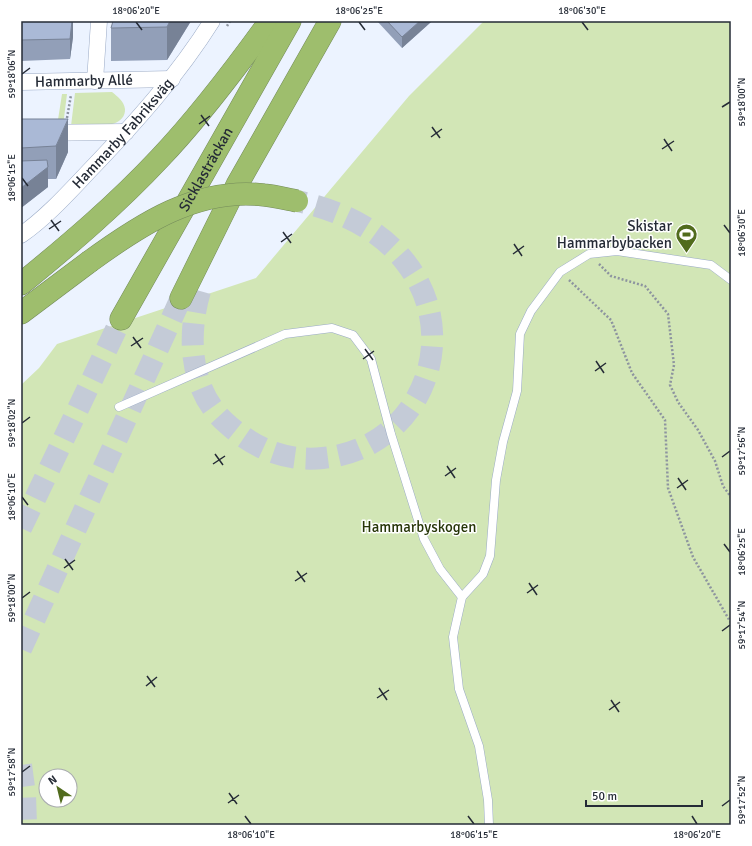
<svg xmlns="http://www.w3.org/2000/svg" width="752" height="846" viewBox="0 0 752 846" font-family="Signika,sans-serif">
  <rect width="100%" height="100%" fill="#ecf3ff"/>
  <!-- green -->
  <g fill="#d2e6b6" fill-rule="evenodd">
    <path d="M484,21h247v804h-710v-440l18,-17 18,-24 199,-66 153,-182zM46,776h24v24h-24z"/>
    <path d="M112,92c6,5 12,9 13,17 1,22 -40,17 -54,17l4,-33z"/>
    <path d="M62,94h5l-4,32h-6z"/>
  </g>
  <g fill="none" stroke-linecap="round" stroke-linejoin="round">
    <!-- motorway-tunnel -->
    <g stroke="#c4cbd7" stroke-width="22" stroke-dasharray="22 11" stroke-linecap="butt">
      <path d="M200,291c-13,44 -11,98 25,131 28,26 60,40 98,36 96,-9 142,-119 83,-195 -26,-34 -67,-53 -109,-62"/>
      <path d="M21,528l100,-209"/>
      <path d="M21,649l160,-351"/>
      <path d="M21,765l4,30 1,30"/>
    </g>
    <defs>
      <g id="service">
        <path d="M119,407l166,-73 47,-6 21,7 18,24 20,75 33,105 16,30 22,28"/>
        <path d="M489,825l-1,-25 -9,-54 -20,-57 -6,-52 9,-40 21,-23 7,-18 6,-76 7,-38 14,-51 3,-57 11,-23 29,-39 29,-18 28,-3 94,14 20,15"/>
      </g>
      <g id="minor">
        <path d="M95,81l4,-60"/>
        <path id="s1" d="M21,82l151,-3"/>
        <path d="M21,133l105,-1"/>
        <path id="s2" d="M21,235c26,-18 49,-44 70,-66 45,-47 87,-94 121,-148"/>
      </g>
      <g id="motorway">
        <path d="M21,284c49,-40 96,-80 139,-126 40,-42 76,-90 110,-137"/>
        <path d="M181,298l56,-113 93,-164"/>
        <path d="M21,313l68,-51"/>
        <path id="s3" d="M121,319l169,-298"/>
      </g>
    </defs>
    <!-- service casing -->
    <use href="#service" stroke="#9aaac6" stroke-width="9"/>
    <!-- minor casing -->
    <use href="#minor" stroke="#9aaac6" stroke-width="17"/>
    <!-- motorway casing -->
    <use href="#motorway" stroke="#748b5a" stroke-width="23"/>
    <!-- path -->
    <g stroke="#8d949f" stroke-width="2.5" stroke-dasharray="2 2" stroke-linecap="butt">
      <path d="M227,26l3,-5"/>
      <path d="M67,118l4,-23"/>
      <path d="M599,264l12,12 34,10 23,28 6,51 -4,20 8,17 20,28 17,31 8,25 8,11"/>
      <path d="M569,280l42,40 21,53 33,47 3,68 25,69 38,66"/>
    </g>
    <!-- service -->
    <use href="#service" stroke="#fff" stroke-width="8"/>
    <!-- minor -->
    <use href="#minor" stroke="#fff" stroke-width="16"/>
    <!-- motorway -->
    <use href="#motorway" stroke="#9ebe6d" stroke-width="22"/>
    <defs>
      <path id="motorway-bridge" d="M89,262c52,-38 108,-75 175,-67 11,1 22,4 33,6"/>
    </defs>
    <!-- motorway-bridge casing -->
    <use href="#motorway-bridge" stroke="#748b5a" stroke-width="23" stroke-linecap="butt"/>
    <!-- motorway-bridge -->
    <use href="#motorway-bridge" stroke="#9ebe6d" stroke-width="22"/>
  </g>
  <!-- wall -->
  <g fill="#929fb8">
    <path d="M21,21h52v16l-3,22 -49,2z"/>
    <path d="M191,21l-24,39 -56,1v-33z"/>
    <path d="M377,21h54v1l-29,26z"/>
    <path d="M21,119l47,33 -12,27h-8v8l-27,21z"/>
  </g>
  <!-- shaded-wall -->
  <g fill="#778296">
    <path d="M72,21h1v16l-3,22v-20z"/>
    <path d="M170,21h21l-24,39v-33z"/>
    <path d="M420,21h11v1l-29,26v-11z"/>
    <path d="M68,119v33l-12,27v-33z"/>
    <path d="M48,167v20l-27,21v-20z"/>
  </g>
  <!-- building -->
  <g fill="#aab9d6" stroke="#778296">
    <path d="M21,21h51l-2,18 -49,1z"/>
    <path d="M113,21h57l-3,6 -56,1z"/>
    <path d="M387,21h33l-18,16z"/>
    <path d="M21,119h47l-12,27 -35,2z"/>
    <path d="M47,160l1,7 -27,21v-27z"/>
  </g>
  <!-- ticks -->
  <path fill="none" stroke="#252b36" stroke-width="1.5" d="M136,22l6,8M359,22l6,8M582,22l6,8M22,74l8,-6M722,107l8,-5M201,115l8,11M199,124l11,-8M432,127l8,11M431,137l11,-8M664,139l8,12M662,149l12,-8M22,178l6,8M51,220l8,11M724,225l6,8M49,229l12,-8M283,232l8,11M281,242l11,-8M514,244l8,12M513,254l11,-8M133,337l8,11M131,346l12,-8M365,349l8,11M363,359l11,-8M596,361l8,12M595,371l11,-8M22,423l8,-6M215,454l8,11M722,457l8,-6M213,464l12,-8M447,466l8,12M445,476l11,-8M678,478l8,12M677,488l11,-8M22,497l6,8M724,544l6,8M65,559l8,11M64,568l11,-8M297,571l8,11M295,581l12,-8M529,583l8,12M527,593l11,-8M22,598l8,-6M722,631l8,-6M147,676l8,11M146,686l11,-9M379,688l8,12M377,698l12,-8M611,700l8,12M609,710l11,-8M22,772l8,-6M229,793l8,11M228,803l11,-8M722,806l8,-6M245,816l6,8M468,816l6,8M692,816l5,8"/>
  <!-- icons -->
  <defs>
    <symbol id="stadium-pin" viewBox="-11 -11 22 30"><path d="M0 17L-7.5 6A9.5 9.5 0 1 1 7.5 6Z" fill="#516b1d" stroke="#fff"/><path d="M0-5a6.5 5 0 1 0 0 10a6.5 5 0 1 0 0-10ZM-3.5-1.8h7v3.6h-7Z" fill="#fff"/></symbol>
  </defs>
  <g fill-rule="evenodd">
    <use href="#stadium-pin" x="674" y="222" width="25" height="34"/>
  </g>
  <g text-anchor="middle" stroke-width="3" stroke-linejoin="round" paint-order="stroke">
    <!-- street labels -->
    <g font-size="15" fill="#252b36" stroke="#fff">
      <text dy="5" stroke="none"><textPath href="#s1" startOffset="63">Hammarby Allé</textPath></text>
      <text dy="5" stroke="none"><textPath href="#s2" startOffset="144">Hammarby Fabriksväg</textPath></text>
      <text dy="5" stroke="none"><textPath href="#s3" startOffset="172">Sicklasträckan</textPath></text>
    </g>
    <!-- poi labels -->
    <g font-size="15" fill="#252b36" stroke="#fff" text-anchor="end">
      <text x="672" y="231">Skistar<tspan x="672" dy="17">Hammarbybacken</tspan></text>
    </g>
    <!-- park labels -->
    <g font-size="15" fill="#273608" stroke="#fff">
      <text x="419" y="532">Hammarbyskogen</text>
    </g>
  </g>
  <!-- border -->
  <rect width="752" height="846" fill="none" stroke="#ffffff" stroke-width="44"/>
  <!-- north arrow -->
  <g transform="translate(58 788) rotate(325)"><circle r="19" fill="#ffffff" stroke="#a8aaaf"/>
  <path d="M0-3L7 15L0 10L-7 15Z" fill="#516b1d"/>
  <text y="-6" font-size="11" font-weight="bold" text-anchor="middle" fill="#252b36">N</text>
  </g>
  <!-- scale -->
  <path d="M586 800v6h116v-6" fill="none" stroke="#252b36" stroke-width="2"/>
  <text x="592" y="800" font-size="12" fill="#252b36" stroke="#ffffff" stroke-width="3" paint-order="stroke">50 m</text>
  <rect x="22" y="22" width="708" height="802" fill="none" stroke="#252b36" stroke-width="1.5"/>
  <g font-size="10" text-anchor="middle" fill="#252b36">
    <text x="136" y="14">18°06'20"E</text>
    <text x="359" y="14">18°06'25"E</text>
    <text x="582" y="14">18°06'30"E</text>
    <text transform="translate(11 74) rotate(-90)" y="4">59°18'06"N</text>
    <text transform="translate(741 102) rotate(-90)" y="4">59°18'00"N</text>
    <text transform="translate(11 178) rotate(-90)" y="4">18°06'15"E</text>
    <text transform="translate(741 233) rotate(-90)" y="4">18°06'30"E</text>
    <text transform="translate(11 423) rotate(-90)" y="4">59°18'02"N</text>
    <text transform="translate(741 451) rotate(-90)" y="4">59°17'56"N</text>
    <text transform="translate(11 497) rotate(-90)" y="4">18°06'10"E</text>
    <text transform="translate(741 552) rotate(-90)" y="4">18°06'25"E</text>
    <text transform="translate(11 598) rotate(-90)" y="4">59°18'00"N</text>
    <text transform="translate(741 625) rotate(-90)" y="4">59°17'54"N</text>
    <text transform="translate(11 772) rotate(-90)" y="4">59°17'58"N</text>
    <text transform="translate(741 800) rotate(-90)" y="4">59°17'52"N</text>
    <text x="251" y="838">18°06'10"E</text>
    <text x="474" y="838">18°06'15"E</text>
    <text x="697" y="838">18°06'20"E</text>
  </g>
</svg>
